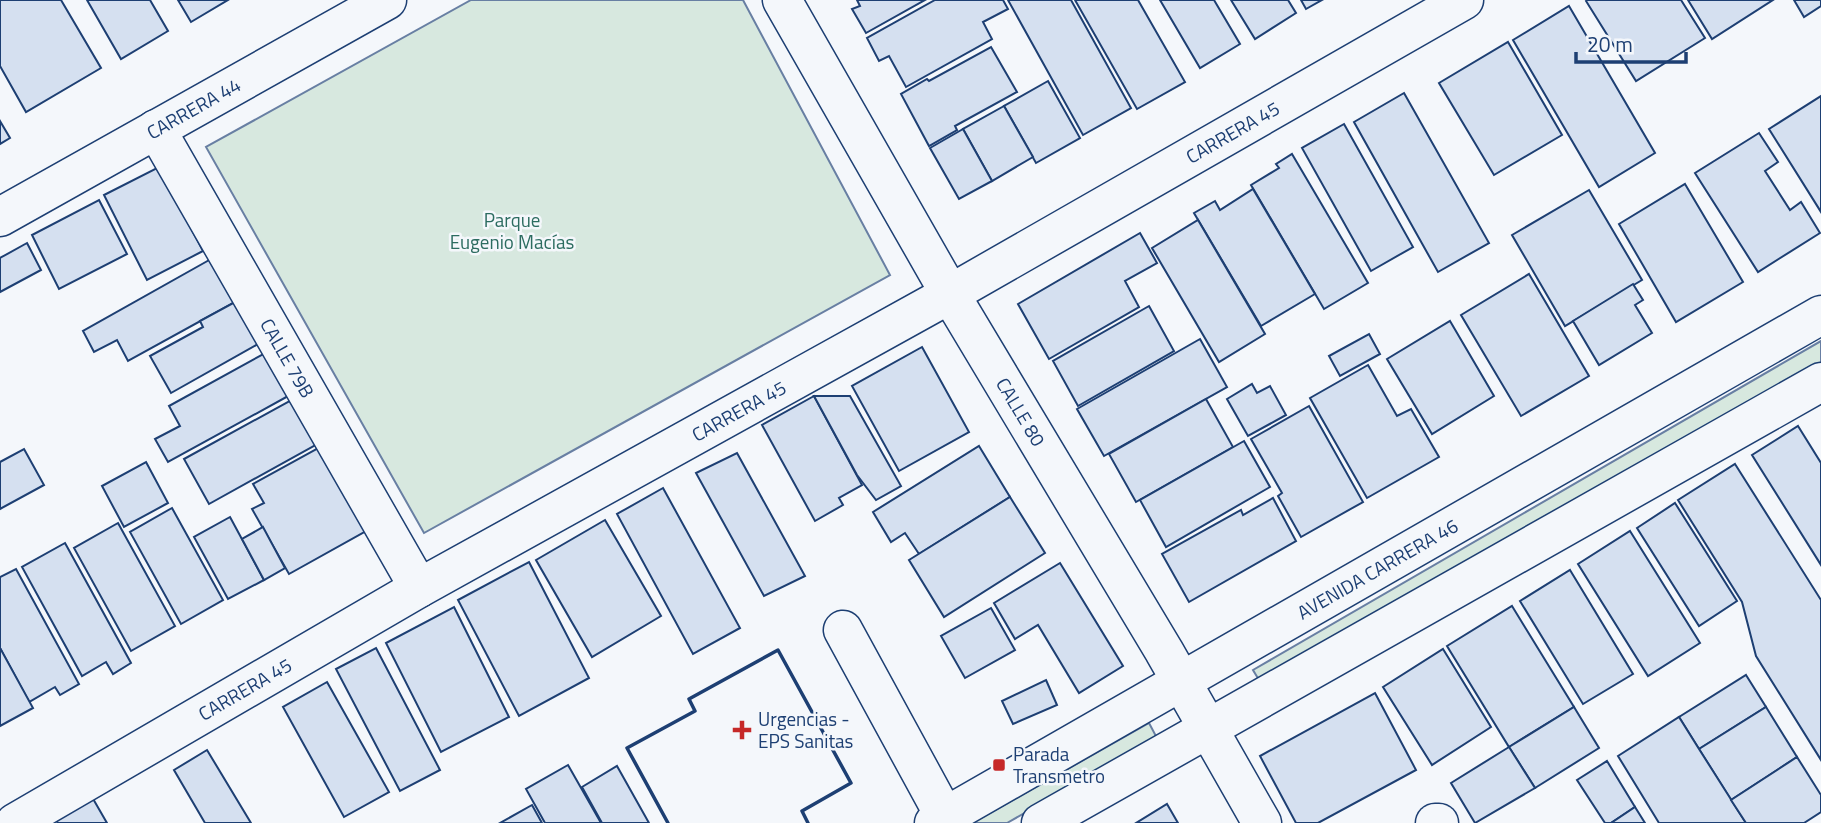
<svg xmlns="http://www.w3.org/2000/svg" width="1821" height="823" viewBox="0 0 1821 823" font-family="'Titillium Web',sans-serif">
  <rect width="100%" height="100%" fill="#f4f7fb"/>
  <!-- green -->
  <g fill="#d7e8df" stroke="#687fa3" stroke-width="2">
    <path d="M471,0h272l147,275 -466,258 -218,-386z"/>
    <path d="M1821,341v21l-559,323 -9,-15z"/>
    <path d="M1149,723l8,15 -150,85h-35z"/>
  </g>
  <!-- building -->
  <g fill="#d5e0f0" stroke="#1d3f73" stroke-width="2">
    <path d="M0,0h61l40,68 -75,44 -26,-46z"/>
    <path d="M87,0h63l18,31 -47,28z"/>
    <path d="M178,0h50l-37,22z"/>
    <path d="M857,0h68l-59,33 -14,-24 8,-3z"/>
    <path d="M935,0h68l5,9 -25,13 9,17 -86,48 -17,-31 -10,5 -12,-23z"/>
    <path d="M1008,0h63l60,108 -48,27z"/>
    <path d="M1075,0h63l47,82 -48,27z"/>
    <path d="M1160,0h54l26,44 -40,24z"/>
    <path d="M1231,0h57l8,13 -41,26z"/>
    <path d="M1301,0h21l-16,9z"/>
    <path d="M1587,0h94l24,38 -69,43 -50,-80z"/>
    <path d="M1688,0h85l-61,39z"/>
    <path d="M1794,0h27v6l-17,11z"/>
    <path d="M1569,6l86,147 -56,34 -86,-147z"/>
    <path d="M1508,42l54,93 -68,40 -55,-92z"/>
    <path d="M991,47l26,45 -62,34 2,4 -28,16 -28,-52 26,-15 2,2z"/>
    <path d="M1048,81l32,57 -44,25 -32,-57z"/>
    <path d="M1404,93l85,150 -51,29 -84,-150z"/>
    <path d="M1821,96v116l-52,-83z"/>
    <path d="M1004,106l29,51 -41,24 -29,-52z"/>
    <path d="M0,121l10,17 -10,6z"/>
    <path d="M1344,124l69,123 -42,24 -69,-123z"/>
    <path d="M963,129l29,52 -33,18 -29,-51z"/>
    <path d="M1759,133l19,29 -13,9 25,39 11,-8 19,31 -62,39 -63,-99z"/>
    <path d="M1292,154l76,129 -44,26 -73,-124 28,-17 -3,-4z"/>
    <path d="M159,167l44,84 -56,29 -43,-85z"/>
    <path d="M1685,184l58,98 -67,40 -57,-98z"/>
    <path d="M1253,189l62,105 -54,32 -67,-113 21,-12 5,9z"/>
    <path d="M1589,190l53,90 -77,46 -53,-91z"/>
    <path d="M99,200l28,54 -68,35 -27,-54z"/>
    <path d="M1198,220l67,114 -46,28 -67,-114z"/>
    <path d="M1140,233l17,30 -32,18 14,26 -90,52 -31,-55z"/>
    <path d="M27,243l14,27 -41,22v-34z"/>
    <path d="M211,259l24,43 -107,59 -11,-21 -23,12 -11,-21z"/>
    <path d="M1529,274l60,102 -68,40 -60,-101z"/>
    <path d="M1633,284l10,16 -8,5 17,28 -53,32 -26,-44z"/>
    <path d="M235,302l23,42 -87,49 -21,-37 53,-29 -3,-6z"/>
    <path d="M1149,306l25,45 -96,55 -25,-45z"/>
    <path d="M1450,321l44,75 -62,38 -45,-75z"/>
    <path d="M1369,334l11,20 -40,22 -11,-20z"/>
    <path d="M1200,339l27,48 -123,69 -27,-47z"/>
    <path d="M922,347l47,85 -70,39 -47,-85z"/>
    <path d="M267,352l23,43 -122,67 -13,-23 25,-13 -11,-20z"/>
    <path d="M1368,365l29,51 14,-7 28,48 -72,41 -57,-100z"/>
    <path d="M1252,384l5,9 13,-7 16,29 -38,21 -21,-37z"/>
    <path d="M814,396l48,89 -23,13 4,7 -28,16 -53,-96z"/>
    <path d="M814,396h36l51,90 -25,14 -19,-25z"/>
    <path d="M295,398l24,45 -110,61 -25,-45z"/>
    <path d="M1206,399l27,48 -97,55 -27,-48z"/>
    <path d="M1309,406l54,96 -62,35 -23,-41 4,-3 -31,-54z"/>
    <path d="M1798,426l23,37v102l-69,-110z"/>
    <path d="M1244,441l26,46 -104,60 -26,-47z"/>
    <path d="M979,446l31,51 -91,57 -14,-21 -14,9 -18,-30z"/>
    <path d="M320,447l46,84 -77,43 -37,-65 12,-6 -11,-19z"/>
    <path d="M24,449l20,36 -44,24v-47z"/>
    <path d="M737,453l68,123 -41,20 -68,-123z"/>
    <path d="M146,462l22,41 -44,24 -22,-41z"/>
    <path d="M1735,464l86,136v160l-65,-104 -14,-54 -64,-102z"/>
    <path d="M663,488l77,140 -47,26 -76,-140z"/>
    <path d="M1010,497l35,56 -101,64 -35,-57z"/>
    <path d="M1273,498l23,43 -107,61 -27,-48 79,-44 2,5z"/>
    <path d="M1675,503l62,98 -38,25 -62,-98z"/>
    <path d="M172,508l51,92 -42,24 -51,-92z"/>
    <path d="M230,517l34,63 -36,19 -34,-62z"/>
    <path d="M605,520l56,96 -69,41 -56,-97z"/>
    <path d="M118,523l57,103 -44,25 -57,-103z"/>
    <path d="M263,527l22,41 -21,12 -22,-41z"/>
    <path d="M1630,531l70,112 -52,33 -70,-112z"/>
    <path d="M65,543l66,120 -18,11 -7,-12 -24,14 -60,-109z"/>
    <path d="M529,562l60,116 -70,38 -61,-116z"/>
    <path d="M1060,563l63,103 -44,27 -41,-68 -23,14 -21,-36z"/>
    <path d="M16,569l63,115 -19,11 -5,-8 -26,15 -29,-54v-71z"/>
    <path d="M1570,570l63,104 -50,30 -63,-103z"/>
    <path d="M1512,606l62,101 -65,40 -62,-101z"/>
    <path d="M454,607l55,110 -68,35 -55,-109z"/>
    <path d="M991,608l24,42 -50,28 -24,-42z"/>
    <path d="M0,648l33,60 -33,18z"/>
    <path d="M376,648l64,122 -40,21 -64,-122z"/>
    <path d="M1443,649l48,78 -59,38 -49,-78z"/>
    <path d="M1746,675l20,32 -67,42 -20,-32z"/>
    <path d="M1046,680l11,25 -44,19 -11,-23z"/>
    <path d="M327,682l62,110 -45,25 -61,-110z"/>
    <path d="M1375,693l41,77 -98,53h-22l-36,-67z"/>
    <path d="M1574,707l25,41 -64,40 -26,-41z"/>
    <path d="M1766,707l31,50 -66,43 -32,-51z"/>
    <path d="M1679,717l20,32 47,74h-87l-41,-67z"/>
    <path d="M1509,747l26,41 -60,35 -24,-40z"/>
    <path d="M207,750l44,73h-46l-31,-53z"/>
    <path d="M1797,757l24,38v17l-17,11h-58l-15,-23z"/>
    <path d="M1607,761l28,46 -24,16h-6l-28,-43z"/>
    <path d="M568,765l33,58h-56l-19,-34z"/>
    <path d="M617,766l32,57h-47l-20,-36z"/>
    <path d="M92,797l15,26h-49l-3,-4z"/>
    <path d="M1167,804l11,19h-42z"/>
    <path d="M532,805l10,18h-42z"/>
    <path d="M1635,807l10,16h-34z"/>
  </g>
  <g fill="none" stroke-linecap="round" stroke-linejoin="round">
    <defs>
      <g id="minor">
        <path id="s1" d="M782,0l168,294 214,357 98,172"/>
        <path id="s2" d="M156,129l263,459"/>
        <path id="s3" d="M0,217l387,-217"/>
        <path d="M843,630l102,187"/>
        <path id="s4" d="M15,823l404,-235 531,-294 514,-294"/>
        <path d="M1435,823h4"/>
      </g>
      <g id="major">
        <path id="s5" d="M934,823l887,-508"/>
        <path d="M1041,823l780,-441"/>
      </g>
    </defs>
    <!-- minor casing -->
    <use href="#minor" stroke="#1d3f73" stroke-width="41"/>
    <!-- major casing -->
    <use href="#major" stroke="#1d3f73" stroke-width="41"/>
    <!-- minor -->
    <use href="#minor" stroke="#f4f7fb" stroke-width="38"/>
    <!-- major -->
    <use href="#major" stroke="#f4f7fb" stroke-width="38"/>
    <!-- wall -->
    <path stroke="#1d3f73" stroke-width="3.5" d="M668,823l-41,-75 68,-37 -6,-12 89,-49 73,133 -49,28 6,12"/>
  </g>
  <!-- markers -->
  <g fill="#c62828" stroke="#f4f7fb" stroke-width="2.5">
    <path d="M738.5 719.5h7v7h7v7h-7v7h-7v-7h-7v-7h7z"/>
    <rect x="992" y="758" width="14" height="14" rx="3.5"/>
  </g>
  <g text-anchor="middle" stroke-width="5" stroke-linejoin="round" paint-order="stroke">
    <!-- street labels -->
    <g font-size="19" fill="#1d3f73" stroke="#f4f7fb">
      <text dy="7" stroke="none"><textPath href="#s3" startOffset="222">CARRERA 44</textPath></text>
      <text dy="7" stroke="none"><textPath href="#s4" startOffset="1400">CARRERA 45</textPath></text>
      <text dy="7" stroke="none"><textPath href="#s2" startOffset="264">CALLE 79B</textPath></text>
      <text dy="7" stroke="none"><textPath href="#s4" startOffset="833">CARRERA 45</textPath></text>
      <text dy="7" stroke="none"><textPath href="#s1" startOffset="476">CALLE 80</textPath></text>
      <text dy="7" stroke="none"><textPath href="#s5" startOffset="511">AVENIDA CARRERA 46</textPath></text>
      <text dy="7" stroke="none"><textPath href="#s4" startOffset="266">CARRERA 45</textPath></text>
    </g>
    <!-- park labels -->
    <g font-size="19" fill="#2c6c60" stroke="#f4f7fb">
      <text x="512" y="227">Parque<tspan x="512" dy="22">Eugenio Macías</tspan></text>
    </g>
    <!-- poi labels -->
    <g font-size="19" fill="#1d3f73" stroke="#f4f7fb" text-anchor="start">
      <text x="758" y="726">Urgencias -<tspan x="758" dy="22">EPS Sanitas</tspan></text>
      <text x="1013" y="761">Parada<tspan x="1013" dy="22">Transmetro</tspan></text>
    </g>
  </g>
  <!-- scale -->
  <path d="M1576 52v10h110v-10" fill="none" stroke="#1d3f73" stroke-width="3.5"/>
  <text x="1587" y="52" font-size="21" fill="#1d3f73" stroke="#f4f7fb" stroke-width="5" paint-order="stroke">20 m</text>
</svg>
